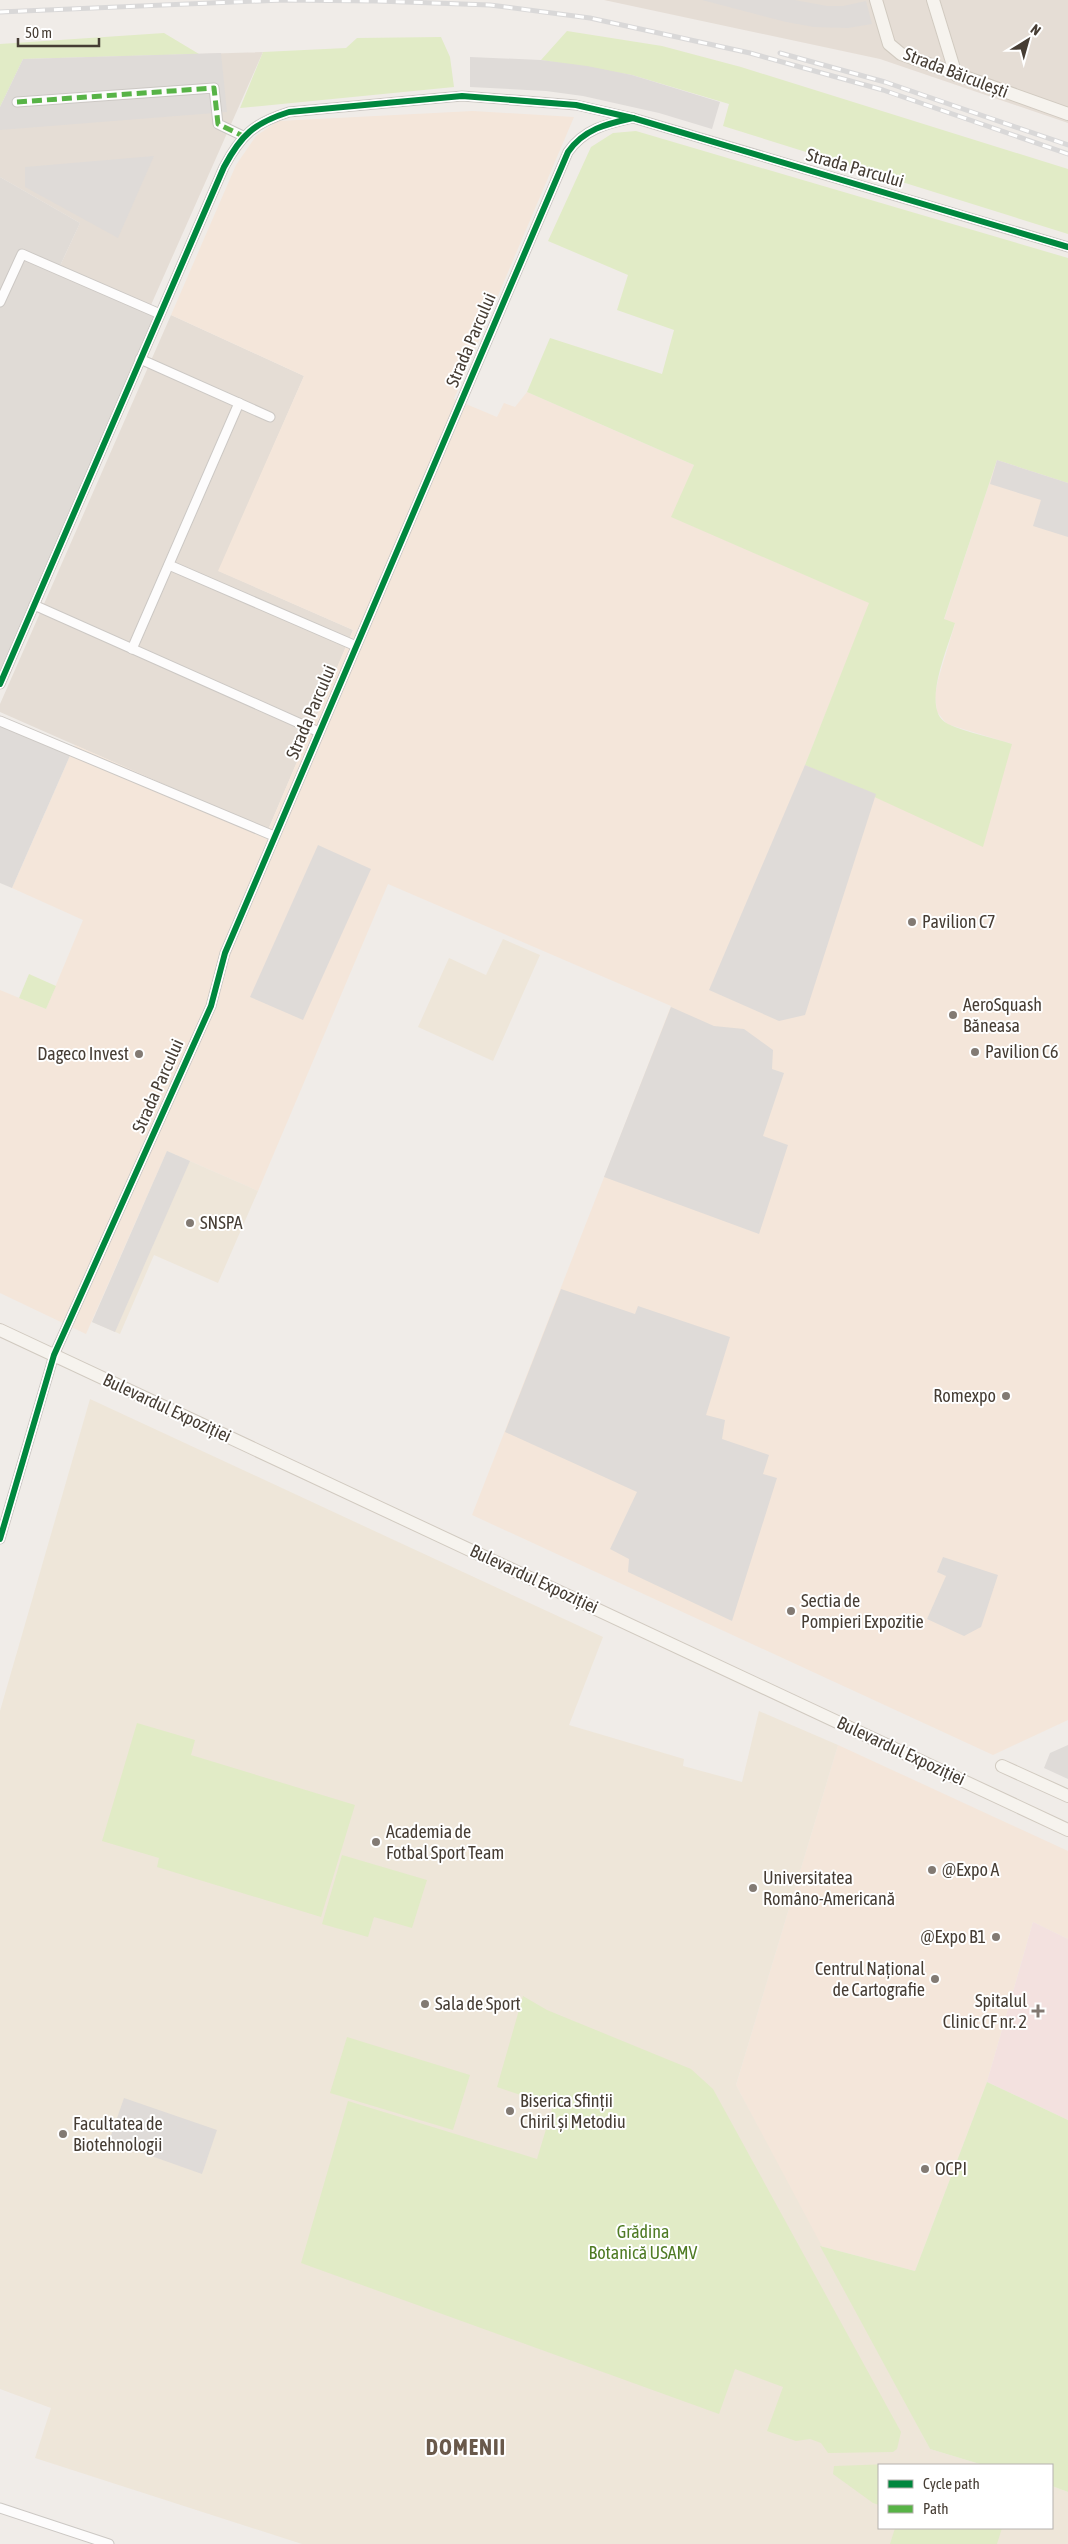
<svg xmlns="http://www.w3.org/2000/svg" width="1068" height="2544" viewBox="0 0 1068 2544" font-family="'Asap Condensed',sans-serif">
  <rect width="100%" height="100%" fill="#f0ece8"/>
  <!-- residential -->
  <g fill="#e5ddd5">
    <path d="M604,0h464v123l-188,-64z"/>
    <path d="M263,52l-112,253 -91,-39 20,-43 -80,-46v-70l199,-53z"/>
    <path d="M171,315l133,61 -85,195 134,59 -85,200 -268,-118v-8z"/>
  </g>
  <!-- commercial -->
  <g fill="#f4e6da">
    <path d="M473,111l101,6 -120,282 43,18 7,-14 11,4 12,-15 167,73 -22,52 198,86 -65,162 207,-21 -65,-20 -10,-12 -2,-17 3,-15 17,-56 -11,-4 53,-160 71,23v1237l-75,35 -521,-240 199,-509 -283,-122 -130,307 -91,-40 -81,183 -86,-41v-303l46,19 37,-89 -71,-32 60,-137 3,-6 193,85 85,-200 -135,-59 86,-195 -133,-61 65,-150 20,-29 22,-15z"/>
    <path d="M838,1745l230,106v88l-35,-17 -46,160 -72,189 -95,-25 -84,-161z"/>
  </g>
  <!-- industrial -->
  <path fill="#e0dbd6" d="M0,177l80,46 -22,47 102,44 -160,370z"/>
  <!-- education -->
  <g fill="#eee6d9">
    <path d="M503,939l37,16 -47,106 -75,-34 31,-69 37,17z"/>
    <path d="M167,1151l91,40 -40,92 -64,-28 -34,79 -28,-12z"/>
    <path d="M90,1399l513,238 -34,88 115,34 -1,7 59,16 17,-71 79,34 -102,340 194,364 53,16h-104v63h173v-42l16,6v52h-766l-267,-86 16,-50 -51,-19v-678z"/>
  </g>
  <!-- medical -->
  <path fill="#f3e1df" d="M1033,1922l35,17v181l-81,-38z"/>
  <!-- green -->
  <g fill="#e1ebc6">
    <path d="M567,31l95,15 79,21 327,102v65l-345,-108 6,-22 -97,-29 -91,-15z"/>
    <path d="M164,33l35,21 -176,5 -23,48v-63z"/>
    <path d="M441,37l9,20 4,30 -214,21 23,-56 83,-4 11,-10z"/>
    <path d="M636,131l432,127v225l-71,-23 -53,159 11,4c-6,22 -36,88 -7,101 20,9 43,13 64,20l-29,103 -178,-82 64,-162 -198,-86 23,-52 -167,-73 23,-54 112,36 12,-44 -57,-20 11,-35 -80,-34 43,-94 22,-14z"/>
    <path d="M29,974l27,12 -10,23 -27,-11z"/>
    <path d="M137,1723l58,17 -4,15 164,50 -34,112 -164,-50 2,-9 -57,-17z"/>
    <path d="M342,1855l85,25 -15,48 -38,-11 -6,20 -46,-13z"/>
    <path d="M523,1996l24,14 144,59 22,20 188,343 -4,17 -4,3 -65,1 -7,-10 -11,-4 -14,2 -29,-10 16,-44 -48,-18 -16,45 -418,-151 47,-162 189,58 16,-53 -56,-19z"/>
    <path d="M347,2037l123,38 -17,55 -123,-37z"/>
    <path d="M987,2082l81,38v372l-16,-6v-21h-69l-53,-16 -110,-203 95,25z"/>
    <path d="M891,2464l2,1h-14v40l-6,-2 -40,-29 1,-8z"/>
    <path d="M895,2528h107l-5,16h-107z"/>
  </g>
  <!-- parking -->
  <g fill="#dfdbd8">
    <path d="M702,0h92l33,6h16l23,-5 6,23 -24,4 -34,-1 -28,-5z"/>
    <path d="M221,53l6,59 -227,18v-23l23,-48z"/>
    <path d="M470,57l71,3 46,6 45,9 88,27 -8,27 -53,-16 -76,-17 -37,-5 -76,-4z"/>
    <path d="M154,156l-36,82 -93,-51v-20z"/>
    <path d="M997,460l71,23v54l-35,-11 8,-26 -51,-16z"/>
    <path d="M0,721l72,30 -60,137 -12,-5z"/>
    <path d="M805,765l71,29 -71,221 -26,6 -70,-31z"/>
    <path d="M318,845l53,24 -68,151 -53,-23z"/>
    <path d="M671,1007l43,19 30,3 29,21 -1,19 12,4 -21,63 25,9 -29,89 -155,-57z"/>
    <path d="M167,1151l23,10 -75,171 -23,-10z"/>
    <path d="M561,1289l74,25 3,-8 92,31 -24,78 19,5 -3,19 47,16 -6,19 14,4 -45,143 -104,-49 1,-13 -19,-10 27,-57 -132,-60z"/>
    <path d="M943,1557l55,18 -17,52 -17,9 -37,-17 19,-43 -9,-4z"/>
    <path d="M1068,1745v34l-24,-11 6,-15z"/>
    <path d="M124,2098l93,32 -15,44 -93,-33z"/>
  </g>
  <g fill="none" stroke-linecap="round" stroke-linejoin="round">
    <defs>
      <g id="street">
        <path d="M17,102l197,-14 4,36 25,12"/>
        <path d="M0,302l22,-48 138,60"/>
        <path d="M140,359l130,58"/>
        <path d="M169,565l187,81"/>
        <path d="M34,605l285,127"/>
        <path d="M132,649l107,-246"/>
        <path d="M0,684l224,-517c17,-32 30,-44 65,-55l173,-16 114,9 57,13 435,129"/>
        <path d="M0,721l274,115"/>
        <path d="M0,1539l54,-184 157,-349 14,-53 343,-801c16,-23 38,-28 65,-34"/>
        <path d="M0,2508l109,36"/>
      </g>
      <g id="secondary">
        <path d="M876,0l13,44 12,10 167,60"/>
        <path d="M933,0l23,75"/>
        <path d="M0,1330l1068,500"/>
        <path d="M1002,1766l66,30"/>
      </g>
    </defs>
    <!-- street casing -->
    <use href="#street" stroke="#ccc8c4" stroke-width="11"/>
    <!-- secondary casing -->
    <use href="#secondary" stroke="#d1cac0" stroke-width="14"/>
    <!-- street -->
    <use href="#street" stroke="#fdfcfc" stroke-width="9"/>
    <!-- secondary -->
    <use href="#secondary" stroke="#f6f3ee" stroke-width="12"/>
    <defs>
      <g id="rail">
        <path d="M0,12l282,-12 95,1 113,4 100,13 160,35 133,37 185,64"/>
        <path d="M780,53l105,29 183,63"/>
      </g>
    </defs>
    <!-- rail casing -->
    <use href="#rail" stroke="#d9d8d8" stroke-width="5"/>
    <!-- rail -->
    <use href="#rail" stroke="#fff" stroke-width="3" stroke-dasharray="9" stroke-linecap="butt"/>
    <!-- quiet -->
    <path stroke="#57b346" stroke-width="5" stroke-dasharray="10 5" stroke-linecap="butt" d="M17,102l197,-14 4,36 25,12"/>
    <defs>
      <g id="cycleway">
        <path d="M0,684l224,-517c17,-32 30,-44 65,-55l173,-16 114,9 57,13 435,129"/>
        <path d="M0,1539l54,-184 157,-349 14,-53 343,-801c16,-23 38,-28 65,-34"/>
      </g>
    </defs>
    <!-- cycleway casing -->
    <use href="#cycleway" stroke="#fff" stroke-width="9"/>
    <!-- cycleway -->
    <use href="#cycleway" stroke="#00873e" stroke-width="6"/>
  </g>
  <!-- markers -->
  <g fill="#827a73" stroke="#fff" stroke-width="2">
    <circle cx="912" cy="922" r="5"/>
    <circle cx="953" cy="1015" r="5"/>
    <circle cx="975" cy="1052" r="5"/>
    <circle cx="139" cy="1054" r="5"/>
    <circle cx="190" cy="1223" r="5"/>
    <circle cx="1006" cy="1396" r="5"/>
    <circle cx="791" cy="1611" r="5"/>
    <circle cx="376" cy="1842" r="5"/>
    <circle cx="932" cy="1870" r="5"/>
    <circle cx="753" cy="1888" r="5"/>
    <circle cx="996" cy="1937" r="5"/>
    <circle cx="935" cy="1979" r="5"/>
    <circle cx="425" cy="2004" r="5"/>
    <path d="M1035.5 2003.5h5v5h5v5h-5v5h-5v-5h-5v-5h5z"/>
    <circle cx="510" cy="2111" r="5"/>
    <circle cx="63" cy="2134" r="5"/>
    <circle cx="925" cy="2169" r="5"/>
  </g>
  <g text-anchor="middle" stroke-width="4" stroke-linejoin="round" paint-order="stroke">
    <!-- street labels -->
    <g font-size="18" fill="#463d34" stroke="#fff">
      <text transform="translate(956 73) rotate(21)" y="6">Strada Băiculești</text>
      <text transform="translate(855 168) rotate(16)" y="6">Strada Parcului</text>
      <text transform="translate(471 340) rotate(-67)" y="6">Strada Parcului</text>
      <text transform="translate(311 712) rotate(-67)" y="6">Strada Parcului</text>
      <text transform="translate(158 1086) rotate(-66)" y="6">Strada Parcului</text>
      <text transform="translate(167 1408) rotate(25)" y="6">Bulevardul Expoziției</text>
      <text transform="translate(534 1579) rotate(25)" y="6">Bulevardul Expoziției</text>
      <text transform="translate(901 1751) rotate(25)" y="6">Bulevardul Expoziției</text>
    </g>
    <!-- poi labels -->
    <g font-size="18" fill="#463d34" stroke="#fff" text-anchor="start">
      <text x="922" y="928">Pavilion C7</text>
      <text x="963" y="1011">AeroSquash<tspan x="963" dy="21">Băneasa</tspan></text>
      <text x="985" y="1058">Pavilion C6</text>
      <text x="129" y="1060" text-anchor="end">Dageco Invest</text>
      <text x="200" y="1229">SNSPA</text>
      <text x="996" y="1402" text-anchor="end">Romexpo</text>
      <text x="801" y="1607">Sectia de<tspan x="801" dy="21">Pompieri Expozitie</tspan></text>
      <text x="386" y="1838">Academia de<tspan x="386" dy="21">Fotbal Sport Team</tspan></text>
      <text x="942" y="1876">@Expo A</text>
      <text x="763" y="1884">Universitatea<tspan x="763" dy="21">Româno-Americană</tspan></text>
      <text x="986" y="1943" text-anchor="end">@Expo B1</text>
      <text x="925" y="1975" text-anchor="end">Centrul Național<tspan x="925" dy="21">de Cartografie</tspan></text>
      <text x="1027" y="2007" text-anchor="end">Spitalul<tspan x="1027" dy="21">Clinic CF nr. 2</tspan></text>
      <text x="435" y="2010">Sala de Sport</text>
      <text x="520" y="2107">Biserica Sfinții<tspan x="520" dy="21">Chiril și Metodiu</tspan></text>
      <text x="73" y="2130">Facultatea de<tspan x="73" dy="21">Biotehnologii</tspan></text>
      <text x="935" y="2175">OCPI</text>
    </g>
    <!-- park labels -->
    <g font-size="18" fill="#4f7b24" stroke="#fff">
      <text x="643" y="2238">Grădina<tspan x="643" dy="21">Botanică USAMV</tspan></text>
    </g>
    <!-- district labels -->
    <g font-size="22" font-weight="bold" letter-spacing="1" fill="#69594b" stroke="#fff">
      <text x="466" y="2455">DOMENII</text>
    </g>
  </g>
  <!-- legend -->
  <rect x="878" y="2464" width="175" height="65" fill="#ffffff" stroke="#b5b1ae"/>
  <rect x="888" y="2480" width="25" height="8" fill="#00873e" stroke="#b5b1ae"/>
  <text x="923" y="2489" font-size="15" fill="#463d34">Cycle path</text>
  <rect x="888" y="2505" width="25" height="8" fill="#57b346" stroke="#b5b1ae"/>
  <text x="923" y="2514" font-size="15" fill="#463d34">Path</text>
  <!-- north arrow -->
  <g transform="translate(1028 40) rotate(37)" stroke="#ffffff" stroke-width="4" paint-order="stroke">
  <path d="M0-4L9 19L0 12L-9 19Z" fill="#463d34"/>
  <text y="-8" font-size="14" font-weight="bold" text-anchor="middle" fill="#463d34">N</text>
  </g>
  <!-- scale -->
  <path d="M18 38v8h81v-8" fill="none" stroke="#463d34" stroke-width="2.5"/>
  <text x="25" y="38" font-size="15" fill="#463d34" stroke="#ffffff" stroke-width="4" paint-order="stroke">50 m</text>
</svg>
